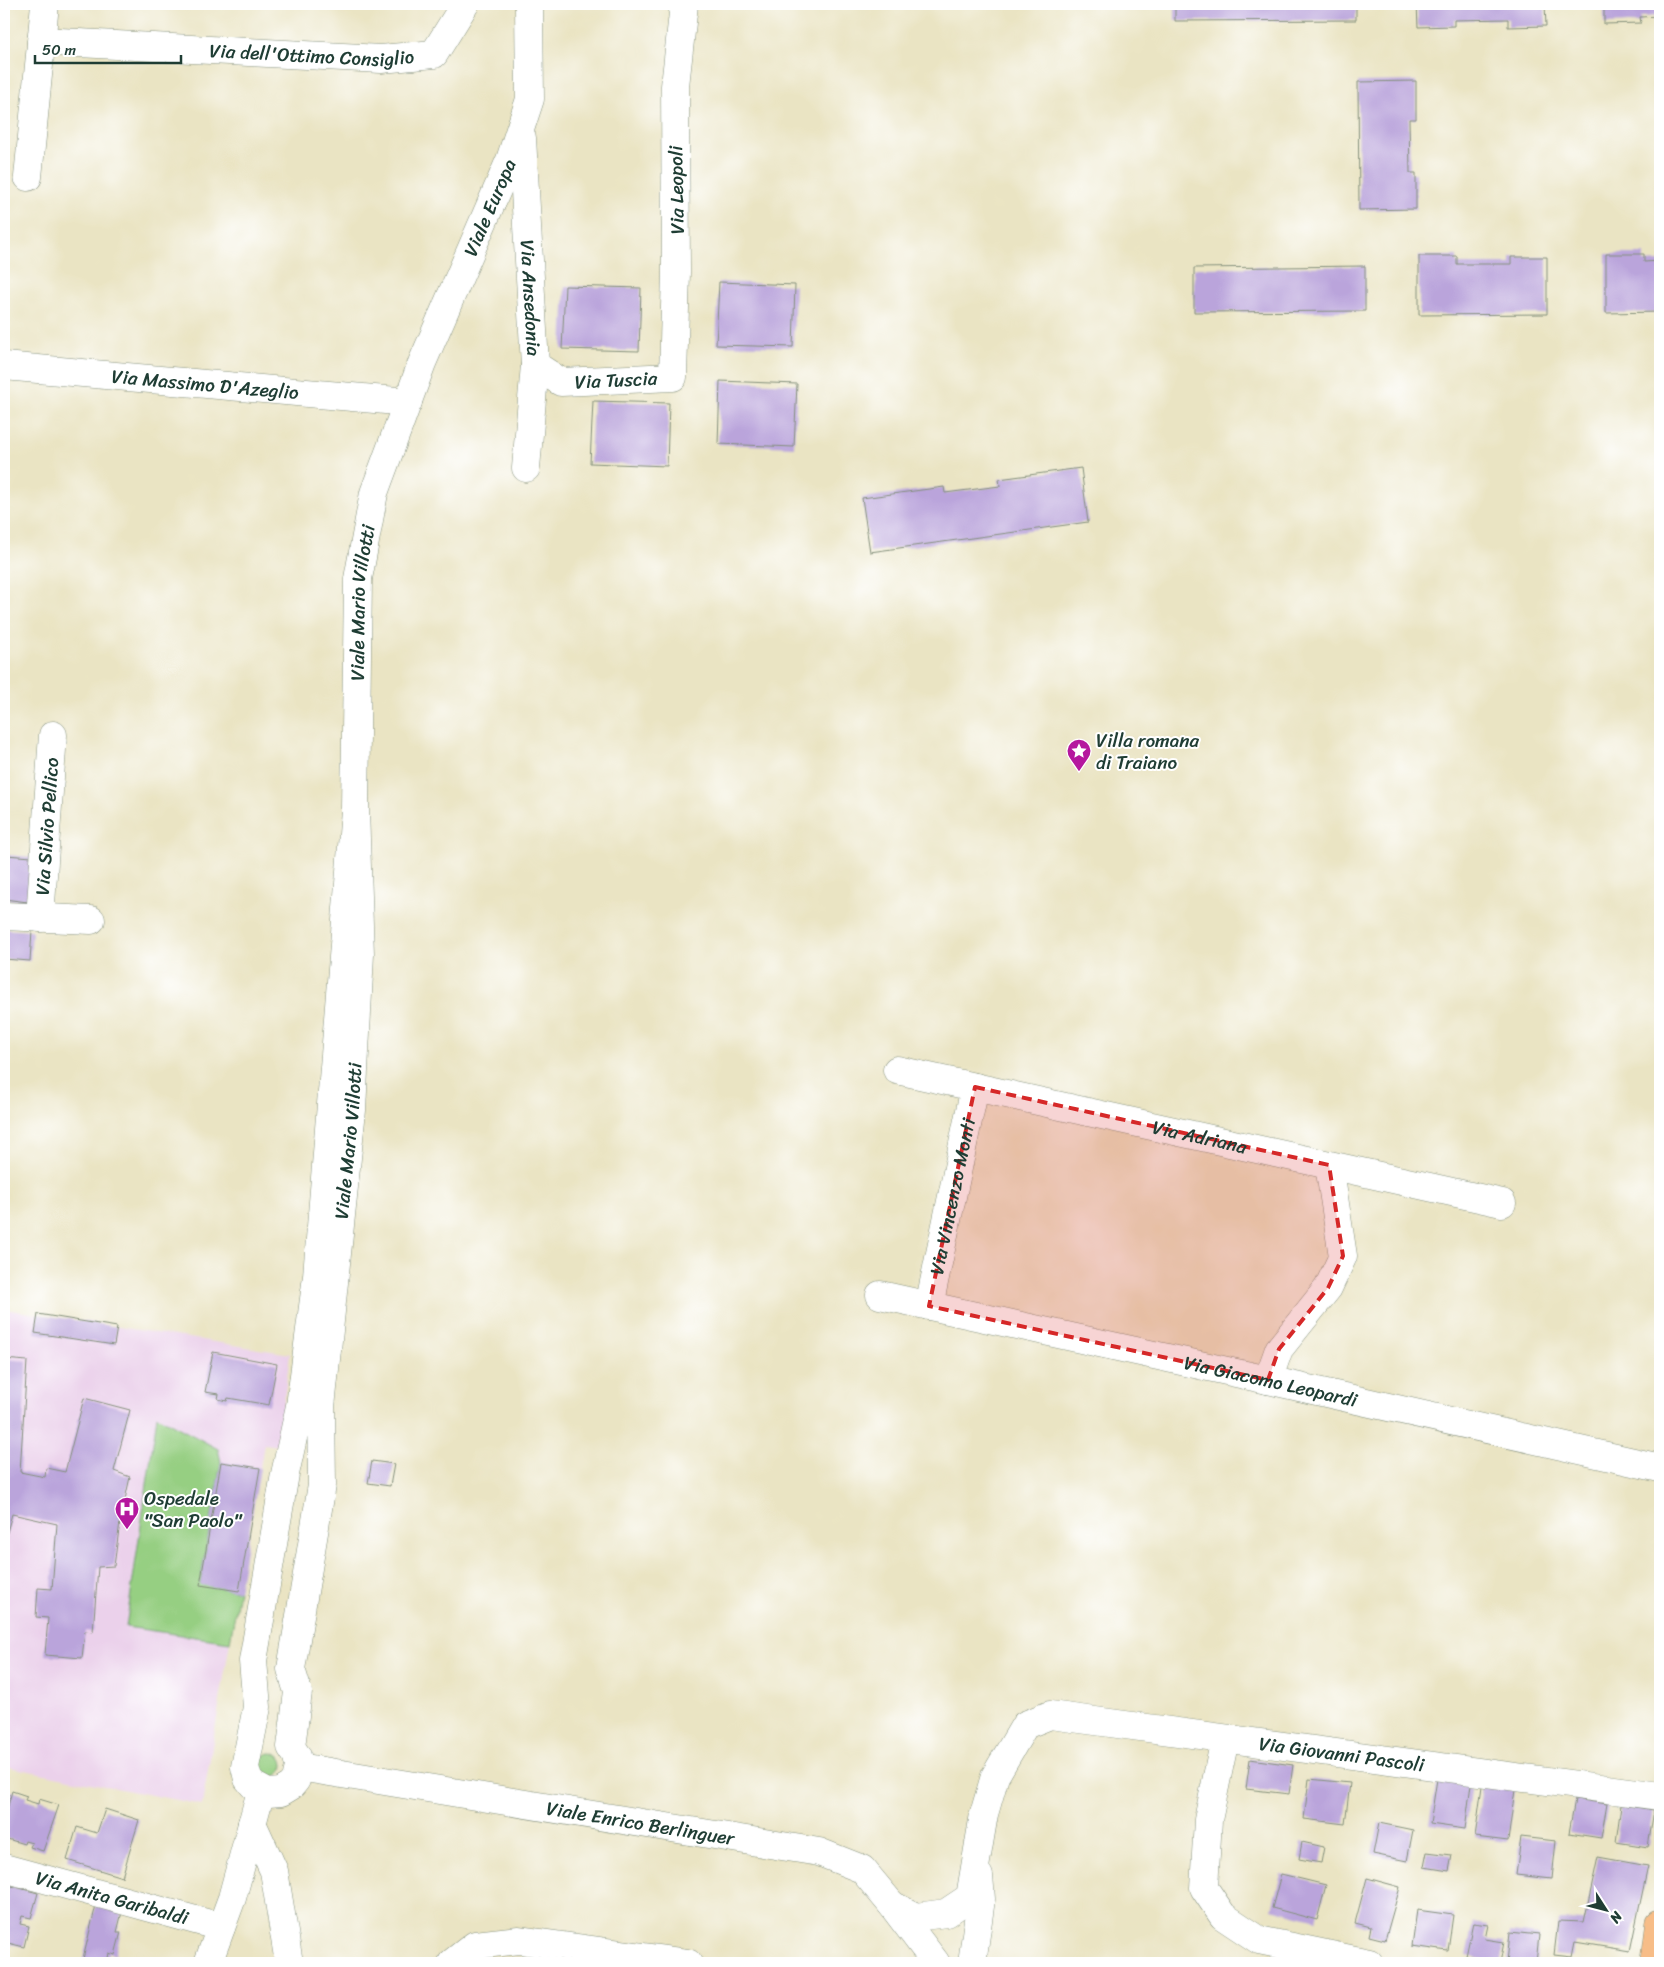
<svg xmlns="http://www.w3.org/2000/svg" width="1664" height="1967" viewBox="0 0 1664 1967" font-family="Sriracha,sans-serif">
  <rect width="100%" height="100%" fill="#fff"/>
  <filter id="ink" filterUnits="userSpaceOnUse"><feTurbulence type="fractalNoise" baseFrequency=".02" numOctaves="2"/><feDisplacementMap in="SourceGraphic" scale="10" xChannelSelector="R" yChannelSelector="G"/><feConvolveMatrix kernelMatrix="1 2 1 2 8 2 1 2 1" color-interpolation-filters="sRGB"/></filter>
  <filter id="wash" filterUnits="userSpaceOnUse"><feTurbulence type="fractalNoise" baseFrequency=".0096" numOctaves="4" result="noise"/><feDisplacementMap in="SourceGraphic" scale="20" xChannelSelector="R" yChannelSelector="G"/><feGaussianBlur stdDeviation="1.12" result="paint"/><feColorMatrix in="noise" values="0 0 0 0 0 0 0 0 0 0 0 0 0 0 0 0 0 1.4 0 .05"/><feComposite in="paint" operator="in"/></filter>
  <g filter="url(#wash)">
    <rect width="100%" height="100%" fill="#eae4c3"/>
    <!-- built -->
    <path fill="#ebd1eb" d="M4,1309l286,45 -12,92 -14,-2 -62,361 -198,-39z"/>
    <!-- green -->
    <g fill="#96cf82" stroke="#5a865b">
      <path d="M157,1416l61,33 3,13 -21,122 39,7 -9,51 -104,-15z"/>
      <circle cx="271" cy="1765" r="12"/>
    </g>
    <g id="blocks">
      <!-- building -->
      <g fill="#baa4db">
        <path d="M1175,4h181v16l-181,1z"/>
        <path d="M1417,4h128l1,22 -38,1v-8l-54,1v6l-36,1z"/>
        <path d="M1604,4h56v12l-20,1 1,6 -37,1z"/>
        <path d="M1416,81v38h-7l1,54h6v36l-57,1 -1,-128z"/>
        <path d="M1606,254h38v8l16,-1v51l-54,1z"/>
        <path d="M1419,256h38v8h54v-7h36v57l-128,1z"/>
        <path d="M1365,266v45l-171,1v-44z"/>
        <path d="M719,282l76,3 -2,62 -77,-2z"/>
        <path d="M565,286l76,2 -2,63 -77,-2z"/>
        <path d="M720,381l77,3 -3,63 -76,-3z"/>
        <path d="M593,401l76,2 -2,63 -77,-3z"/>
        <path d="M1081,468l7,54 -218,30 -8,-54 82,-11 1,6 55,-7 -1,-7z"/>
        <path d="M6,855l26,2 -4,45 -24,-3z"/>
        <path d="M4,929l28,2 -2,30 -26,-2z"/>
        <path d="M38,1314l79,13 -3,18 -79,-12z"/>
        <path d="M213,1352l64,12 -8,41 -41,-7 -1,3 -9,-2 1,-5 -14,-2z"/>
        <path d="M4,1359l23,2 -7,111 25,5 1,-9 19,4 19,-74 46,12 -16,61 16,6 -10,45 -6,44 -16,1 -5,65 -8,-1 -3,27 -37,-3 3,-37 -12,-1 2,-29 14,1 5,-65 -45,-10 -8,29z"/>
        <path d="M372,1461l22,3 -4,22 -22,-3z"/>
        <path d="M221,1462l39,6 -21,123 -39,-6z"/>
        <path d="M1250,1759l43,6 -4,29 -43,-5z"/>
        <path d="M1309,1779l41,4 -5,41 -41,-5z"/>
        <path d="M1437,1779l34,5 -6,45 -35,-5z"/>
        <path d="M1482,1786l33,4 -7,51 -33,-4z"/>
        <path d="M12,1791l15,5 -2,4 13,4 1,-5 20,6 -16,46 -13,-4 2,-4 -7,-2 -1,3 -20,-6v-18z"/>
        <path d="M1575,1799l32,5 -6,34 -32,-5z"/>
        <path d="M1621,1805l33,5 -6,37 -32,-5z"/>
        <path d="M105,1809l34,11 -17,57 -55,-17 10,-33 20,6z"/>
        <path d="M1379,1823l34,7 -6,31 -34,-7z"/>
        <path d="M1521,1837l35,4 -4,38 -36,-4z"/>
        <path d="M1302,1842l22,5 -3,16 -22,-4z"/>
        <path d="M1427,1852l25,3 -3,16 -25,-4z"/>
        <path d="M1598,1857l50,9 -18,85 -55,-9 -3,15 -18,-2 4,-34 26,1z"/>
        <path d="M1281,1874l45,11 -9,35 -45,-12z"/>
        <path d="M1367,1878l33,9 -15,53 -16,-4 2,-9 -16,-4z"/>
        <path d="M4,1884l34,9 -7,25 -9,-2 -2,8 9,2 -5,21 -20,-5z"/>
        <path d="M96,1905l26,7 -5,20h4l-6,23 -6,-2 -2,10h-25z"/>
        <path d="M1417,1910l36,5 -5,36 -36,-5z"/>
        <path d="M1473,1923l15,2 -3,14 19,3 -4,21 -34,-7z"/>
        <path d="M1510,1932l29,3 -3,28h-29z"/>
      </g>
    </g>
  </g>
  <g filter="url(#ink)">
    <use href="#blocks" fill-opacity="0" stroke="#84907c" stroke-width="1"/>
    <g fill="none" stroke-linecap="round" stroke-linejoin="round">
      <defs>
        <g id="minor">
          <path id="s1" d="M41,41l340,18 53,-5 31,-50"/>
          <path id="s2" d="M522,138l13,227 -9,103"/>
          <path d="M28,177l17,-173"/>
          <path id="s3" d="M535,365l26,17 112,-5 3,-105 -1,-186 9,-82"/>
          <path id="s4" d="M4,366l404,36"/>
          <path id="s5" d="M355,810l-38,466 -17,130 -15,68 -32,187 4,46 -12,60 3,12 5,6 15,8 13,-1 10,-6 5,-6 3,-13 -2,-11 -6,-9 7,-55 -7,-23 31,-184 -1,-78 31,-297 8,-156 -5,-144 3,-231 16,-86 48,-130 88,-203 20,-61 -1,-95"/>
          <path d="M4,916l87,4"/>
          <path id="s6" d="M40,918l13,-183"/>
          <path id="s7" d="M897,1070l605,133"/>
          <path id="s8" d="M880,1295l388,85 392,88"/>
          <path id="s9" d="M929,1306l46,-219"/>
          <path d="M1268,1380l11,-31 49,-61 15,-32 -14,-91"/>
          <path d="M1225,1739l-17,81 -4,68 19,28 36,24 110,23"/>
          <path id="s10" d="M299,1767l520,85 43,17 30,36 44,58"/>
          <path d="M252,1823l22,48 15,92"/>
          <path id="s11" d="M4,1868l217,59"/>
          <path id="s12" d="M892,1905l24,12 30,-4 24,-16 14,-83 11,-38 30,-51 25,-10 610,81"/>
          <path d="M208,1963l24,-65 29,-107"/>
          <path d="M452,1963l23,-18 44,-5 169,23"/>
          <path d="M972,1963l9,-64 -2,-23"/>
        </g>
        <path id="major" d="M1655,1963l5,-39"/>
      </defs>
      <!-- minor casing -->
      <use href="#minor" stroke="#84907c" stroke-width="29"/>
      <!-- major casing -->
      <use href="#major" stroke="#84907c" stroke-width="29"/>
      <!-- minor -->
      <use href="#minor" stroke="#fff" stroke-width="28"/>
      <!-- major -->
      <use href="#major" stroke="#f7bd88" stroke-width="28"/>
    </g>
  </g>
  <!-- marked area -->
  <path fill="#d62828" fill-opacity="0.2" stroke="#d62828" stroke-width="4" stroke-dasharray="10 6" stroke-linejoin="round" d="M975,1087l354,78 14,91 -15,32 -49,61 -11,31 -339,-74z"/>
  <!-- icons -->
  <defs>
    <symbol id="sight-pin" viewBox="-11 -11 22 30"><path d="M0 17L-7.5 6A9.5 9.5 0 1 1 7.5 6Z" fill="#b5179e" stroke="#fff"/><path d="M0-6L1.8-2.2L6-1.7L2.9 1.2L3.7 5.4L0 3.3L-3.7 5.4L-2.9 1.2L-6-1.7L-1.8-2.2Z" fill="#fff"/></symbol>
    <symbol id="hospital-pin" viewBox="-11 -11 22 30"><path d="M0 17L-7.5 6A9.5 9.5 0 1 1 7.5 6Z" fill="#b5179e" stroke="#fff"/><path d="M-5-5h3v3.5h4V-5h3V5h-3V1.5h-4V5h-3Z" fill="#fff"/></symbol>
  </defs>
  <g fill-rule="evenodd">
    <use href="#sight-pin" x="1065" y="737" width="28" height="38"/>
    <use href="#hospital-pin" x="113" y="1495" width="28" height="38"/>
  </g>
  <g text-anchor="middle" stroke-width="4" stroke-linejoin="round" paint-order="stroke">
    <!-- street labels -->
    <g font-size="19" fill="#1f3d34" stroke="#fff">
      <text dy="7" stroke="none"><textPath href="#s1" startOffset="271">Via dell'Ottimo Consiglio</textPath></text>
      <text transform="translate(676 190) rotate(-91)" y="7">Via Leopoli</text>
      <text dy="7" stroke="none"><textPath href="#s5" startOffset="2640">Viale Europa</textPath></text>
      <text dy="7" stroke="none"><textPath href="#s2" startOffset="160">Via Ansedonia</textPath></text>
      <text dy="7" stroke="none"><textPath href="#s3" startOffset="86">Via Tuscia</textPath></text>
      <text dy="7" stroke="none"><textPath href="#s4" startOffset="202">Via Massimo D'Azeglio</textPath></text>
      <text dy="7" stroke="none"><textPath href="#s5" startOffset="2221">Viale Mario Villotti</textPath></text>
      <text dy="7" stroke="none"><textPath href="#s6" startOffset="92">Via Silvio Pellico</textPath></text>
      <text dy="7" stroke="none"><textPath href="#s7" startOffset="310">Via Adriana</textPath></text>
      <text dy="7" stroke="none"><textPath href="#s5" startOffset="1682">Viale Mario Villotti</textPath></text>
      <text dy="7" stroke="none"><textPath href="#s9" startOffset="112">Via Vincenzo Monti</textPath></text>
      <text dy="7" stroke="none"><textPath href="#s8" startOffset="400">Via Giacomo Leopardi</textPath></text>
      <text dy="7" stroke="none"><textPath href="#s12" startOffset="590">Via Giovanni Pascoli</textPath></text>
      <text dy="7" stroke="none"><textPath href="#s10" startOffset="346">Viale Enrico Berlinguer</textPath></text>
      <text dy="7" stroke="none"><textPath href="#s11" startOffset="112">Via Anita Garibaldi</textPath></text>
    </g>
    <!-- poi labels -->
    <g font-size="19" fill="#1f3d34" stroke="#fff" text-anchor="start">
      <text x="1096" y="747">Villa romana<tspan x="1096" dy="22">di Traiano</tspan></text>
      <text x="144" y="1505">Ospedale<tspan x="144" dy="22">"San Paolo"</tspan></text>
    </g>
  </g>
  <!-- margin -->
  <rect width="1664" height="1967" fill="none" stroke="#fff" stroke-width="20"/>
  <!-- north arrow -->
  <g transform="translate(1606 1910) rotate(126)" stroke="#ffffff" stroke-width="4" paint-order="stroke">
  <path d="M0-4L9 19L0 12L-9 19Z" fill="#1f3d34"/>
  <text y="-8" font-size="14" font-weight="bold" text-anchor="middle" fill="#1f3d34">N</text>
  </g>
  <!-- scale -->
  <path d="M35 55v8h146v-8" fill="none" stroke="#1f3d34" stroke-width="2.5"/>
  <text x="42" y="55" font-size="15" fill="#1f3d34" stroke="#ffffff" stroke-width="4" paint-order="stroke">50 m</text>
</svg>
